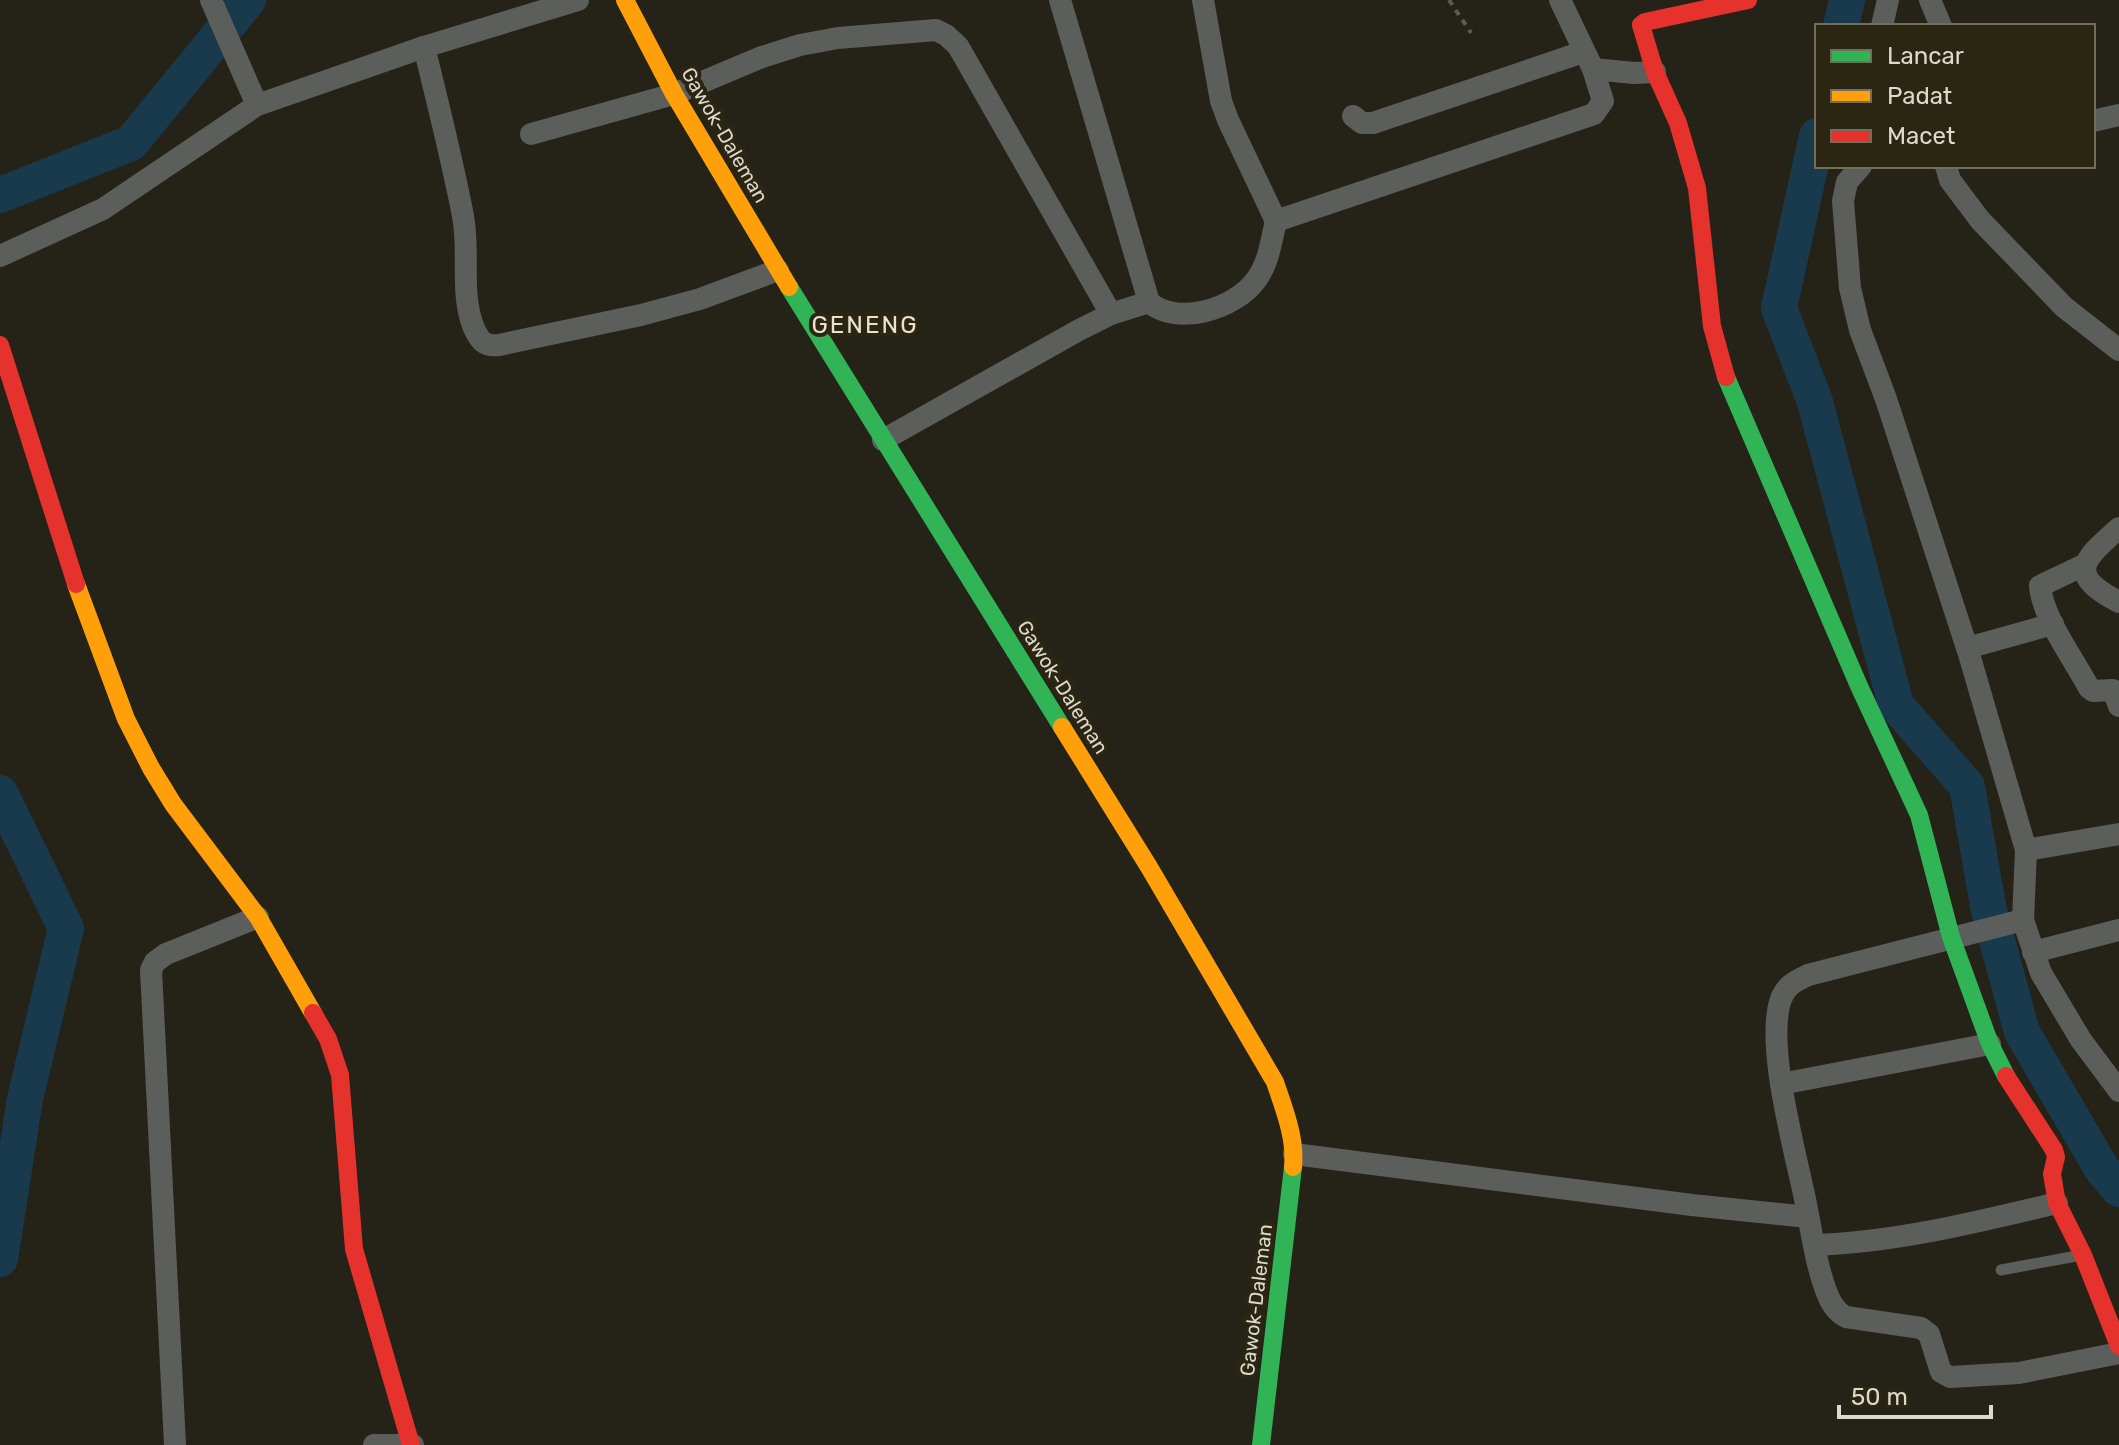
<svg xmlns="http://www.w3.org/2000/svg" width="2119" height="1445" viewBox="0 0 2119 1445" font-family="Rubik,sans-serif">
  <rect width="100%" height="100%" fill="#252218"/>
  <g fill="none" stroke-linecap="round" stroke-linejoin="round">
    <!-- river -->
    <g stroke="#193a4c" stroke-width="36">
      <path d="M1841,26l6,-26"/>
      <path d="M1817,136l-38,172 36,94 81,303 71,81 22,125 33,121 80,137 17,20"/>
      <path d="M0,195l131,-52 117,-143"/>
      <path d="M0,793l66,135 -41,171 -25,160"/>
    </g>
    <!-- path -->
    <path stroke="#5b5c56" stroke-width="4" stroke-dasharray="6 6" stroke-linecap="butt" d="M1449,0l22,33"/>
    <!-- lane -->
    <path stroke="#5c5e5b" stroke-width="11" d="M2001,1270l81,-15"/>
    <!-- street -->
    <g stroke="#5c5e5b" stroke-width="22">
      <path d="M211,0l46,105"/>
      <path d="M1060,0l89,302c28,25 86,7 107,-22 13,-17 15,-39 20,-59"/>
      <path d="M1203,0l18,101 7,19 48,101 318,-107 9,-13 -10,-32"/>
      <path d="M1560,0l33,69 41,4 21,-1"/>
      <path d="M1930,0l11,26"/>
      <path d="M1882,26l6,-26"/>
      <path d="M424,47c14,56 28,112 39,169 7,36 -3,74 10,110 6,14 11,21 26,19l142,-30 59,-16 78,-29"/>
      <path d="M1353,116l9,7h11l210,-71"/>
      <path d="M2093,121l26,-6"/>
      <path d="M531,134l143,-40 88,-37 38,-12 38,-7 98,-8 10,5 12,11 153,268"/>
      <path d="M1861,166l-14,16 -4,19 7,87 10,42 26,69 83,255 57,196 -3,70 18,53 40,67 38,51"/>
      <path d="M1946,166l4,14 30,40 84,87 55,43"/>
      <path d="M0,256l103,-47 154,-104 167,-58 154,-47"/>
      <path d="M883,440l196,-110 32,-16 38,-12"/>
      <path d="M2119,528c-35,31 -54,46 0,74"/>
      <path d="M2084,565l-40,19 -4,2c3,33 34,73 49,102l4,3 20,-1 6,16"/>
      <path d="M1967,648l86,-24"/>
      <path d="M2026,850l93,-16"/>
      <path d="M2023,920l-215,55c-12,6 -22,10 -27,24 -16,45 14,151 24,200 6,29 12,74 25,101 4,8 8,13 16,17l75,11 8,6 12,38 9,5 69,-4 100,-20"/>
      <path d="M2033,952l86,-22"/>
      <path d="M1781,1084l209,-40"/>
      <path d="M1294,1154l398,51 116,12"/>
      <path d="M1815,1245c82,-3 162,-23 242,-42"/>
      <path d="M175,1445l-24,-475 4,-8 11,-8 92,-37"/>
      <path d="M374,1445h39"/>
    </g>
    <!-- fast -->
    <g stroke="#30b455" stroke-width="18">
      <path d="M789,287l273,440"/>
      <path d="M1726,377l133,309 60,129 32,122 39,107 16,32"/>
      <path d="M1261,1445l32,-278"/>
    </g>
    <!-- slow -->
    <g stroke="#ff9f0a" stroke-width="18">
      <path d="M625,0l49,94 115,193"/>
      <path d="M76,584l50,135 25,49 22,36 85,113 55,96"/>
      <path d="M1062,727l87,140 126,215c9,27 21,56 18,85"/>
    </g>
    <!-- jam -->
    <g stroke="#e5322d" stroke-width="18">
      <path d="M0,345l76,239"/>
      <path d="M1726,377l-14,-51 -15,-138 -19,-65 -23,-51 -14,-47 4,-3 103,-22"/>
      <path d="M313,1013l15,26 12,36 14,174 57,196"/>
      <path d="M2006,1076l48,74 2,7 -4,17 5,29 26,52 36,91"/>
    </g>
  </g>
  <g text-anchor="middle" stroke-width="8" stroke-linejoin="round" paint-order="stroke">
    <!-- street labels -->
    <g font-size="20" fill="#dcd9cd" stroke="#2b2612">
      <text transform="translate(725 135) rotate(60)" y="7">Gawok-Daleman</text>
      <text transform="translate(1063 687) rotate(58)" y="7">Gawok-Daleman</text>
      <text transform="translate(1256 1300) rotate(-83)" y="7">Gawok-Daleman</text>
    </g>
    <!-- quarter labels -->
    <g font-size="24" letter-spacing="2" fill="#eae3ca" stroke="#2b2612">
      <text x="865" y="333">GENENG</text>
    </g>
  </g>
  <!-- legend -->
  <rect x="1815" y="24" width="280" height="144" fill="#2b2612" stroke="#726e5d" stroke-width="2"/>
  <rect x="1831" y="50" width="40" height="12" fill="#30b455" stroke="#726e5d" stroke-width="2"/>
  <text x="1887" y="64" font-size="24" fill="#dcd9cd">Lancar</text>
  <rect x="1831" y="90" width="40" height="12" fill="#ff9f0a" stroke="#726e5d" stroke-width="2"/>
  <text x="1887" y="104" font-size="24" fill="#dcd9cd">Padat</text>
  <rect x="1831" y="130" width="40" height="12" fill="#e5322d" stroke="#726e5d" stroke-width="2"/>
  <text x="1887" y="144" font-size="24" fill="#dcd9cd">Macet</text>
  <!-- scale -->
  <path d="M1839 1405v12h152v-12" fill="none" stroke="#dcd9cd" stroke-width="4"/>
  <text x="1851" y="1405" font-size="24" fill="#dcd9cd" stroke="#2b2612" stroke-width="6" paint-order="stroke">50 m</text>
</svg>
